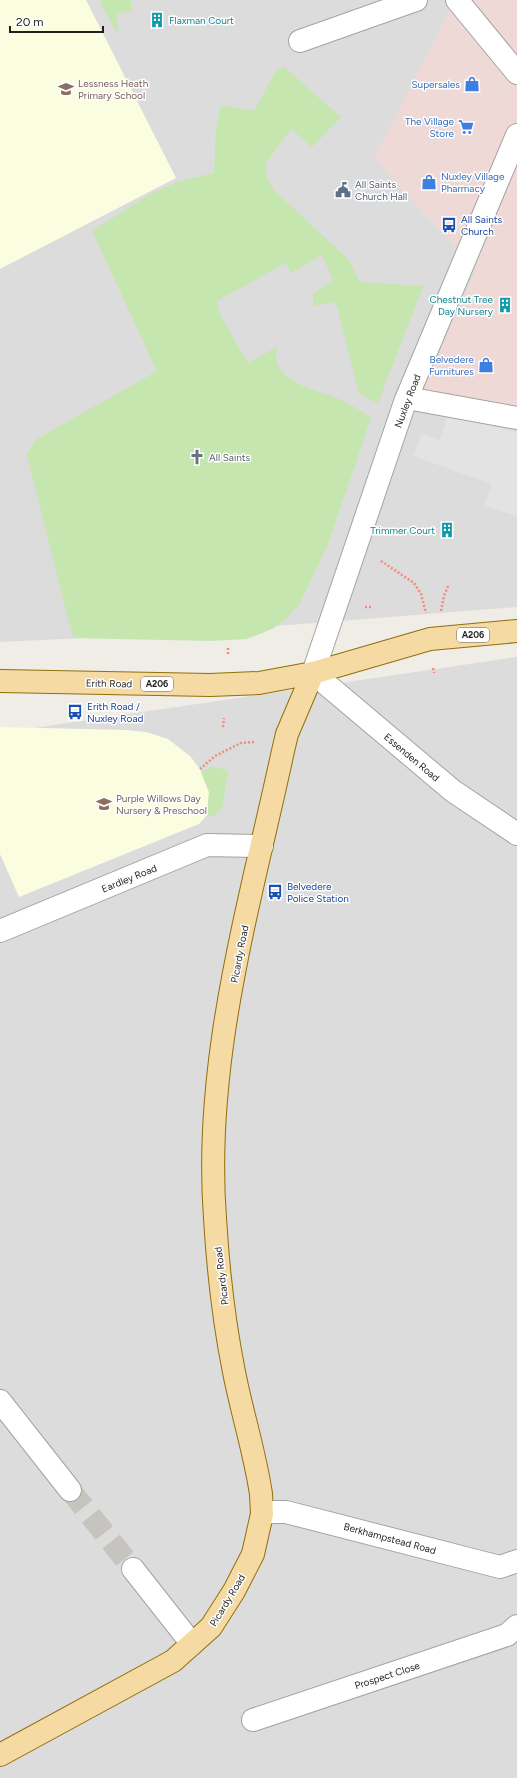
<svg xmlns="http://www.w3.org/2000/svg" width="517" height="1778" viewBox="0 0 517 1778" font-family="Figtree,sans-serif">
  <rect width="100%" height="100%" fill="#efede6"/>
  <!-- residential -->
  <g fill="#dddcdc">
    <path d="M0,0h517v607l-328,26 -189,9z"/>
    <path d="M517,657v1121h-517v-1045z"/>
  </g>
  <!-- commercial -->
  <path fill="#efd9d6" d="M455,0h62v412l-97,-20 56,-122 -102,-112z"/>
  <!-- education -->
  <g fill="#fbfde1">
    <path d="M0,0h86l90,178 -176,91z"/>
    <path d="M0,727l126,3 20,2 22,7 22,17 10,13 9,23 -2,23 -8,9 -180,73 -19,-43z"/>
  </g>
  <!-- grass -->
  <g fill="#c5e6af">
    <path d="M102,0h29l1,11 -16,3 3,22 -19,-33z"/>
    <path d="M284,67l57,50 -29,30 -21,-18 -26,35 3,16 6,10 75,70 11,22 63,4 -45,117 -19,-9 -22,-87 -4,-5 -19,4 -1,-12 20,-14 -11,-25 -31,18 -5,-10 -69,38 4,15 27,47 29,-16c0,4 -2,9 -1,12 6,25 38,30 58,38 13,5 25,12 37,21l-44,129 -28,58 -10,11 -15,12 -27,11 -36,2 -138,-3 -46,-183 8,-15 122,-69 -65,-140 58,-37 30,-13 34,-8 2,-44 5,-24 33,6 22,-41z"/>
    <path d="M212,767l16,3 -5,35 -2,5 -8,7 -6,-2 2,-23 -8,-20z"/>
  </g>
  <!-- parking -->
  <path fill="#e3e3e3" d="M448,414l69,18v84l-33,-10 8,-22 -79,-28 9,-23 18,7z"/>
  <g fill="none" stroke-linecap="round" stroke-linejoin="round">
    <!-- minor-tunnel -->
    <path stroke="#c5c4be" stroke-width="22" stroke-dasharray="22 11" stroke-linecap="butt" d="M70,1490l63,79"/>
    <defs>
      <g id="minor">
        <path d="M457,0l60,73"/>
        <path d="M300,41l116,-41"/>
        <path d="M517,135l-112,267 -92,271 140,118 64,43"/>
        <path d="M407,398l110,20"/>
        <path d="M0,931l207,-86 55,1"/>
        <path d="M0,1401l70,89"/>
        <path d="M262,1514l11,-2h13l214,55 17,-6"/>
        <path d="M133,1569l59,75"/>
        <path d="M253,1720l254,-85 10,-9"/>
      </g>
      <g id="major">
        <path d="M0,681l210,4 49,-2 54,-10 117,-34 87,-8"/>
        <path d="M0,1755l173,-94 38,-34 23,-36 19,-37 9,-40 -1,-20c-6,-41 -19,-81 -27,-122 -10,-50 -16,-103 -19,-154 -12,-158 35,-314 68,-467l4,-17 26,-61"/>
      </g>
    </defs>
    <!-- minor casing -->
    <use href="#minor" stroke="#a3a3a3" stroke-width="24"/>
    <!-- major casing -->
    <use href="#major" stroke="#916f09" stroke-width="24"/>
    <!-- path -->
    <g stroke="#f28c74" stroke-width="2.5" stroke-dasharray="2 2" stroke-linecap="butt">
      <path d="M381,561l33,22 7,11 5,19"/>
      <path d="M365,607h6"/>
      <path d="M441,611l3,-15 5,-12"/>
      <path d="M228,654v-6"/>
      <path d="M433,668l1,5"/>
      <path d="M223,727l1,-9"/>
      <path d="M200,769l15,-13 26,-13 13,-1"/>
    </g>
    <!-- minor -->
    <use href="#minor" stroke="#fff" stroke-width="22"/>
    <!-- major -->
    <use href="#major" stroke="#f6daa4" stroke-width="22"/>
  </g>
  <!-- icons -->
  <defs>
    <symbol id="building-bare" viewBox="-9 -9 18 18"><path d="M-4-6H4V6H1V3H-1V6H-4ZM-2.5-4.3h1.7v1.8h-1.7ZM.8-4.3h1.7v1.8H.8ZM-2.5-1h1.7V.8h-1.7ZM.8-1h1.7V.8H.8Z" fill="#0f9aa8" stroke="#fff" stroke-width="2.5" paint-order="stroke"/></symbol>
    <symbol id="shop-bare" viewBox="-9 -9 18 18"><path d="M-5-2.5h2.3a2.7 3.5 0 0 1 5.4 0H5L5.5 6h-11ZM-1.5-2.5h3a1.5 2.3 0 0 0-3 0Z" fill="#3f7fe0" stroke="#fff" stroke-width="2.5" paint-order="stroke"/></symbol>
    <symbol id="school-bare" viewBox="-9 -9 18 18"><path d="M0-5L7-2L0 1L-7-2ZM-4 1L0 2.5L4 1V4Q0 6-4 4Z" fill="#8d6e63" stroke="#fff" stroke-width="2.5" paint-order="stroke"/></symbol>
    <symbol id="supermarket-bare" viewBox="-9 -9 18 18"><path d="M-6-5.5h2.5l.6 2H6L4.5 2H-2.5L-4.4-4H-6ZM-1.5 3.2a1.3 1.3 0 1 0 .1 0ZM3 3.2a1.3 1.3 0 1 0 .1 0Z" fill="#3f7fe0" stroke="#fff" stroke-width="2.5" paint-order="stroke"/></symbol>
    <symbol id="civic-bare" viewBox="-9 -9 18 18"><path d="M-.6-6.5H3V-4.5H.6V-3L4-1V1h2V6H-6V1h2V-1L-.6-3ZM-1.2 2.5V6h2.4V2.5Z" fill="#5c6f8a" stroke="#fff" stroke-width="2.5" paint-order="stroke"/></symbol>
    <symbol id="bus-bare" viewBox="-9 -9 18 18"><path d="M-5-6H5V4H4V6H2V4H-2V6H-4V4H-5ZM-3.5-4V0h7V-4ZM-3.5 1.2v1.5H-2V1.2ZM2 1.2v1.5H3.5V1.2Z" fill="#1a4fb4" stroke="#fff" stroke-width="2.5" paint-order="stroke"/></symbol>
    <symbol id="church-bare" viewBox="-9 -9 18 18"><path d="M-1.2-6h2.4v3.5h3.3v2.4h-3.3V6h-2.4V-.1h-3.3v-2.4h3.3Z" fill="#6b7280" stroke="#fff" stroke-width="2.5" paint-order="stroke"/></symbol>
  </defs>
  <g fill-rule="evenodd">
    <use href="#building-bare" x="146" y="9" width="22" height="22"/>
    <use href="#shop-bare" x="461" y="73" width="22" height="22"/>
    <use href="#school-bare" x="55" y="78" width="22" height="22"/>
    <use href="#supermarket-bare" x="455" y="116" width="22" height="22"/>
    <use href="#shop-bare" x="418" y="171" width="22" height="22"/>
    <use href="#civic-bare" x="332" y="179" width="22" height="22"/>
    <use href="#bus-bare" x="438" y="214" width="22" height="22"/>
    <use href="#building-bare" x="494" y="294" width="22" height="22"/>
    <use href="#shop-bare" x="475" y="354" width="22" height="22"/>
    <use href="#church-bare" x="186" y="446" width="22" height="22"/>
    <use href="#building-bare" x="436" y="519" width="22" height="22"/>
    <use href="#bus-bare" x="64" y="701" width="22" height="22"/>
    <use href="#school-bare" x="93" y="793" width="22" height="22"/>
    <use href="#bus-bare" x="264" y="881" width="22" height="22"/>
  </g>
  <g text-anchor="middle" stroke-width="3" stroke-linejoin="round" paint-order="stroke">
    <!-- shield labels -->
    <g fill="#fff" stroke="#626262" stroke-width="1">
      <rect x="457" y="628" width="32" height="14" rx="3"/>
      <rect x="141" y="677" width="32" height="14" rx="3"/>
    </g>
    <g font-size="9" font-weight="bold" fill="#1f1f1f">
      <text x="473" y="638">A206</text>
      <text x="157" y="687">A206</text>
    </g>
    <!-- culture labels -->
    <g font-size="10" fill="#0d838f" stroke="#fff" text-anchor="end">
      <text x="169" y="24" text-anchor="start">Flaxman Court</text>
      <text x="493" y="303">Chestnut Tree<tspan x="493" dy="12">Day Nursery</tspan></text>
      <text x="435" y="534">Trimmer Court</text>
    </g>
    <!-- education labels -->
    <g font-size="10" fill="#785e54" stroke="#fff" text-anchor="start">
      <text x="78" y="87">Lessness Heath<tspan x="78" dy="12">Primary School</tspan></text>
      <text x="116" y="802">Purple Willows Day<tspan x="116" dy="12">Nursery &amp; Preschool</tspan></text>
    </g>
    <!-- shop labels -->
    <g font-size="10" fill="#366cbe" stroke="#fff" text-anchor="end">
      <text x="460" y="88">Supersales</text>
      <text x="454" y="125">The Village<tspan x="454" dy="12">Store</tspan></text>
      <text x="441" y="180" text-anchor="start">Nuxley Village<tspan x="441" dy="12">Pharmacy</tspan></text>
      <text x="474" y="363">Belvedere<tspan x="474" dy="12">Furnitures</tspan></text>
    </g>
    <!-- service labels -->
    <g font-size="10" fill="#4e5e75" stroke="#fff" text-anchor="start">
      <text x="355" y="188">All Saints<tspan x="355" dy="12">Church Hall</tspan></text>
    </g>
    <!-- transit labels -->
    <g font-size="10" fill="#164399" stroke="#fff" text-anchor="start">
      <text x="461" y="223">All Saints<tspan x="461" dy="12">Church</tspan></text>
      <text x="87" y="710">Erith Road /<tspan x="87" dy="12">Nuxley Road</tspan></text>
      <text x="287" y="890">Belvedere<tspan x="287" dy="12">Police Station</tspan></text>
    </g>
    <!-- street labels -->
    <g font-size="10" fill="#1f1f1f" stroke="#fff">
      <text transform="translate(407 401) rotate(-69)" y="4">Nuxley Road</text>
      <text transform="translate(109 683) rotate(1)" y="4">Erith Road</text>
      <text transform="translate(412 757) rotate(40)" y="4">Essenden Road</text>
      <text transform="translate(129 878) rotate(-22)" y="4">Eardley Road</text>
      <text transform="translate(239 954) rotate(-79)" y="4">Picardy Road</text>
      <text transform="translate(221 1276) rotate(-97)" y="4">Picardy Road</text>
      <text transform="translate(390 1538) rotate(15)" y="4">Berkhampstead Road</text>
      <text transform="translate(227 1600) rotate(-59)" y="4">Picardy Road</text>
      <text transform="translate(387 1675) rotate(-18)" y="4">Prospect Close</text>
    </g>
    <!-- worship labels -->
    <g font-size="10" fill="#5b616d" stroke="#fff" text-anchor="start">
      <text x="209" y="461">All Saints</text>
    </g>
  </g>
  <!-- scale -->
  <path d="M10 26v6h93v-6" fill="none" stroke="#1f1f1f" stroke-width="2"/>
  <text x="16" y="26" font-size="12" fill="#1f1f1f" stroke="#ffffff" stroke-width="3" paint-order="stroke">20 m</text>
</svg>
